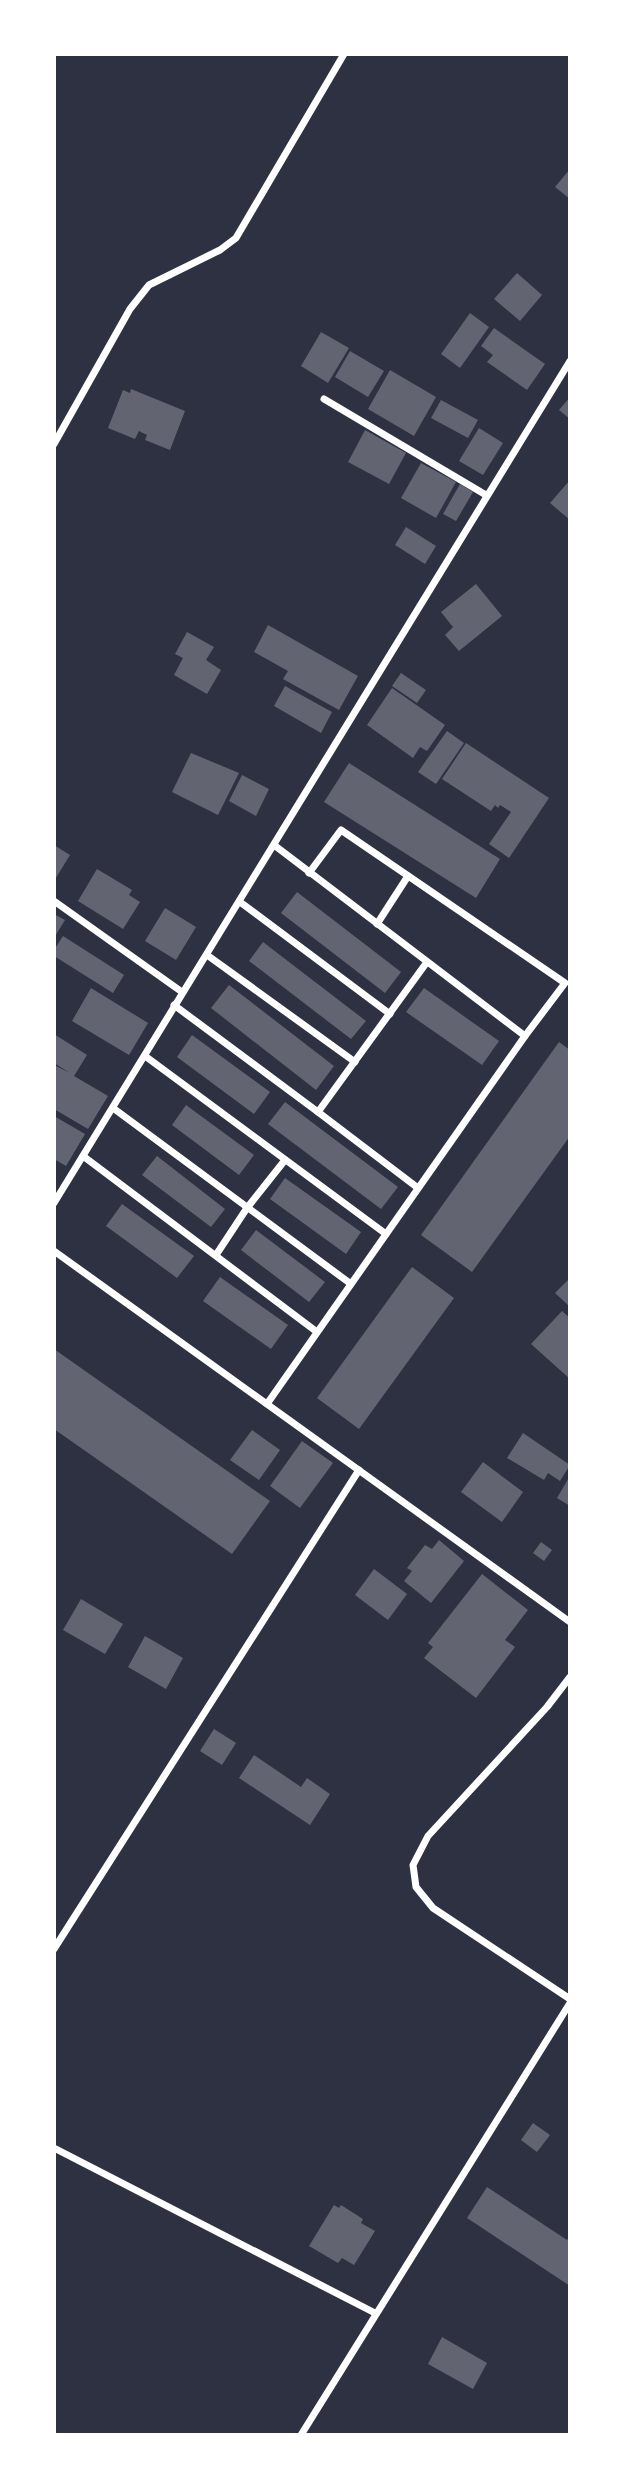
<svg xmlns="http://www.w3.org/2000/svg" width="624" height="2489" viewBox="0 0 624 2489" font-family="'DejaVu Sans',sans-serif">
  <rect width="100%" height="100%" fill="#2d3142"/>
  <!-- building -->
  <g fill="#626471">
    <path d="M570,169v30l-15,-12z"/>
    <path d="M517,273l25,22 -22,26 -26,-22z"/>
    <path d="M470,313l19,14 -29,41 -19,-14z"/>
    <path d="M494,328l51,36 -18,26 -40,-28 6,-7 -12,-9z"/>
    <path d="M321,332l28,16 -21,35 -27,-17z"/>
    <path d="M350,351l34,20 -16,26 -33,-20z"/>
    <path d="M390,370l46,27 -22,39 -46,-27z"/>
    <path d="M131,389l54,22 -15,39 -25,-10 2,-5 -8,-4 -4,8 -27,-11 15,-38 7,3z"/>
    <path d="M570,397v22l-11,-9z"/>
    <path d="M441,400l37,20 -10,18 -37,-20z"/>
    <path d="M479,428l24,15 -20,32 -24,-14z"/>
    <path d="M365,430l41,23 -17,31 -41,-22z"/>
    <path d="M421,463l35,19 -20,36 -35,-20z"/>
    <path d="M570,480v40l-20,-17z"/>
    <path d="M460,484l13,8 -17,29 -13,-7z"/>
    <path d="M406,527l30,19 -11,18 -30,-19z"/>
    <path d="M476,584l26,32 -43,35 -14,-16 8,-8 -12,-15z"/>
    <path d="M268,625l90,51 -19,34 -56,-31 5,-8 -34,-19z"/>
    <path d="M187,632l27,15 -8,13 15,10 -14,24 -33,-19 9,-17 -8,-4z"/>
    <path d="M401,673l25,17 -9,13 -25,-17z"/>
    <path d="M285,686l47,26 -11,21 -47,-27z"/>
    <path d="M392,688l53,37 -18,26 -7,-4 -7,11 -46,-33z"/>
    <path d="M447,731l17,12 -28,41 -18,-12z"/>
    <path d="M466,743l83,55 -40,60 -20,-14 22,-32 -11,-7 -2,3 -3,-3 -4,6 -49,-32z"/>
    <path d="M191,753l48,20 -21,42 -46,-23z"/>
    <path d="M349,763l151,96 -24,39 -152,-96z"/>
    <path d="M242,775l27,14 -13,27 -27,-15z"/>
    <path d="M54,845l16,10 -16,26z"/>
    <path d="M97,869l35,21 -3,5 11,7 -17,27 -45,-28z"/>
    <path d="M297,892l104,80 -16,21 -104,-80z"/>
    <path d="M165,908l31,19 -20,33 -31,-19z"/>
    <path d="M54,914l11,6 -11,18z"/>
    <path d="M63,936l61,39 -11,18 -59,-37v-6z"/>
    <path d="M263,942l103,79 -15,18 -102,-78z"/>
    <path d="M229,985l105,81 -18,24 -105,-82z"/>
    <path d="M91,988l57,35 -19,32 -57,-34z"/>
    <path d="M424,988l75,53 -17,24 -76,-53z"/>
    <path d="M54,1034l33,21 -13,21 34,20 -20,33 -34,-20v-44l16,8 -16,-10z"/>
    <path d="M192,1035l78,57 -16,22 -77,-57z"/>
    <path d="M559,1042l11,8v86l-98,136 -51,-37z"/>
    <path d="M285,1102l113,85 -17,22 -113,-85z"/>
    <path d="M186,1105l68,50 -15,20 -67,-50z"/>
    <path d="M54,1116l31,18 -19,32 -12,-7z"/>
    <path d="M157,1156l68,53 -14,18 -69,-52z"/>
    <path d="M285,1178l76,54 -15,22 -76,-55z"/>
    <path d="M122,1204l72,52 -17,22 -71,-52z"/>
    <path d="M256,1230l69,52 -16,20 -68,-52z"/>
    <path d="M412,1267l42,31 -95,131 -42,-31z"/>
    <path d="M220,1277l68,48 -17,24 -68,-48z"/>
    <path d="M570,1278v29l-15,-14z"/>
    <path d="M562,1311l8,7v61l-39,-35z"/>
    <path d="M54,1349l216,152 -38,53 -178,-125z"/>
    <path d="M252,1430l28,20 -21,30 -29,-20z"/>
    <path d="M523,1433l47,32 -10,16 -12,-8 -4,7 -37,-22z"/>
    <path d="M302,1441l31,22 -33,45 -30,-22z"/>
    <path d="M483,1462l40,30 -21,30 -41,-30z"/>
    <path d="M570,1476v30l-13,-8z"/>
    <path d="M439,1540l25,21 -33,42 -27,-22 8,-10 -5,-3 18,-23 7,4z"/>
    <path d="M541,1542l11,8 -8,11 -11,-8z"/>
    <path d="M374,1569l33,25 -19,26 -33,-25z"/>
    <path d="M482,1574l46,36 -23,30 10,7 -39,51 -52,-40 9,-11 -5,-4z"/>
    <path d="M81,1599l42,25 -18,30 -42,-24z"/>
    <path d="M145,1636l38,22 -17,31 -38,-22z"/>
    <path d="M214,1729l22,14 -14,22 -22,-14z"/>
    <path d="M254,1755l47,32 6,-9 23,16 -20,31 -71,-47z"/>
    <path d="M533,2123l17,12 -13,17 -16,-12z"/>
    <path d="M487,2187l80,53 3,-5v51l-103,-68z"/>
    <path d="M334,2205l5,3 2,-3 22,14 -2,4 14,8 -21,34 -12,-7 -4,5 -29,-17z"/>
    <path d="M442,2337l45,26 -14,26 -45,-25z"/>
  </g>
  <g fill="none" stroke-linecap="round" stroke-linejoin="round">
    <!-- minor -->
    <g stroke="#fff" stroke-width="7">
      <path d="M324,399l162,96"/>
      <path d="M54,444l76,-135 19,-24 71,-35 16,-12 108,-184"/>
      <path d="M309,873l32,-43 224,153 -40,53"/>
      <path d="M54,901l128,91"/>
      <path d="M240,902l150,112"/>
      <path d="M377,924l31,-48"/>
      <path d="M207,955l148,107"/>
      <path d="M174,1005l144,107"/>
      <path d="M145,1056l241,178"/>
      <path d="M113,1108l238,176"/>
      <path d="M83,1156l234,176"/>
      <path d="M418,1188l-100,-76 109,-150"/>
      <path d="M54,1203l516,-842"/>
      <path d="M54,1251l516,371"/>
      <path d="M216,1255l31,-47 38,-48"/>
      <path d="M267,1404l258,-368 -251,-191"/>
      <path d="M570,1677l-23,30 -119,129 -15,29 3,22 17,21 137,91"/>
      <path d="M54,1949l305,-479"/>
      <path d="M54,2148l321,165"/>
      <path d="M301,2435l269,-432"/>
    </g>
  </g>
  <!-- border -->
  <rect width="624" height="2489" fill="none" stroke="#ffffff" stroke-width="112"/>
</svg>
